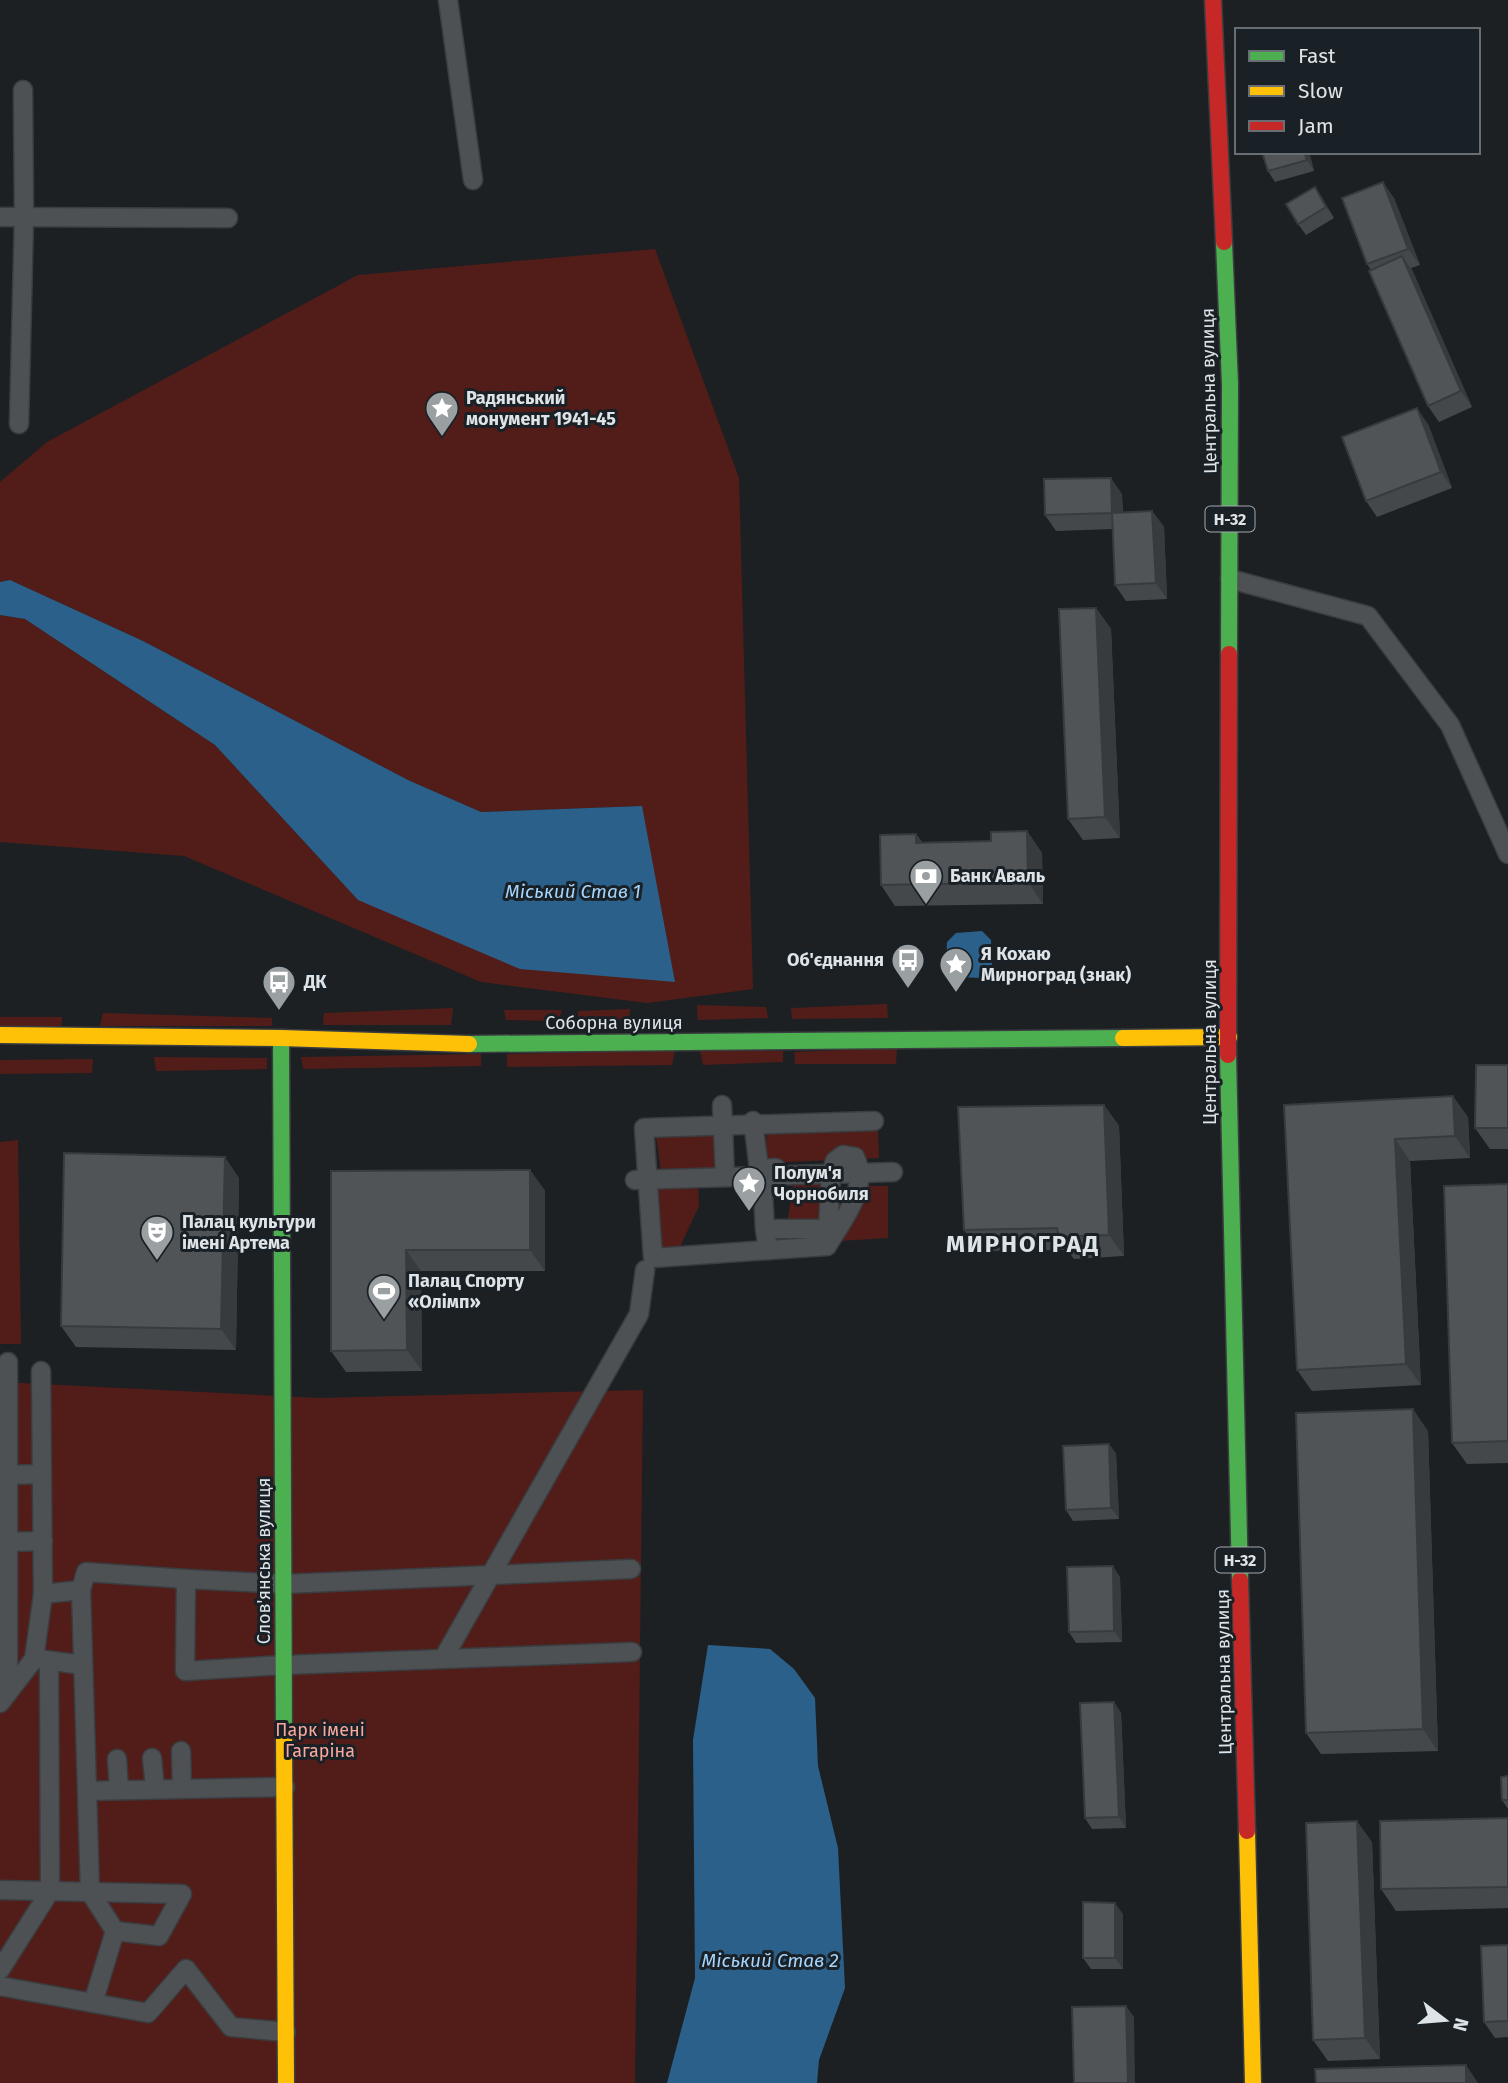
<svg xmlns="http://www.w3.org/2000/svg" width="1508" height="2083" viewBox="0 0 1508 2083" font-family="'Fira Sans',sans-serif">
  <rect width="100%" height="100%" fill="#1c2023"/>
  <!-- green -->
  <g fill="#521d19">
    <path d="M655,249l84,229 14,511 -106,14 -166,-21 -297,-126 -184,-14v-227l25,4 190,126 143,155 283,-94 -160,6 -73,-32 -265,-139 -133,-61 -10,2v-100l47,-40 311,-167z"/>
    <path d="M887,1004l1,14 -96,1 -1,-11z"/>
    <path d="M697,1005l69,2 2,11 -70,2z"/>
    <path d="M453,1008l-2,17h-128l1,-12z"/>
    <path d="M630,1009l-1,10 -51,1v-9z"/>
    <path d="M504,1010h58l-4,11 -52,-1z"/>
    <path d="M103,1013l169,5v8h-172z"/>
    <path d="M0,1017h62l-1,13h-61z"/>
    <path d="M897,1048l-1,16h-101l-1,-12z"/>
    <path d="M675,1050l-3,15 -165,2v-13z"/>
    <path d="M700,1051h83v11l-80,3z"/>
    <path d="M481,1054v12l-178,3 -2,-12z"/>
    <path d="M154,1057l113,1v11l-111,2z"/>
    <path d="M93,1059l-1,14 -92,1v-14z"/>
    <path d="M878,1127l1,31 -114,5 2,-34z"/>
    <path d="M713,1132l4,36 -56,3 -5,-35z"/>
    <path d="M18,1140l3,204h-21v-202z"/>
    <path d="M794,1181h27l-1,44 -33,-1z"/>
    <path d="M656,1182l42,3 1,21 -21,45 -18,-5z"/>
    <path d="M866,1186h22v52l-49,3z"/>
    <path d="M0,1382l319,16 324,-8 -8,693h-635z"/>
  </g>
  <!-- water -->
  <g fill="#2b608a">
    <path d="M10,580l133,61 265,139 73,32 161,-6 33,176 -155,-13 -162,-69 -143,-155 -190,-126 -25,-4v-33z"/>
    <path d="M982,931l9,9 1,26 -11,12 -23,-1 -12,-11 1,-24 9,-9z"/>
    <path d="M708,1645l62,4 24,20 21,29 3,68 20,82 7,140 -26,72 -2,23h-150l28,-105 -2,-238z"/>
  </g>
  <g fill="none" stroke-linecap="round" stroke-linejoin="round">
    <defs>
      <g id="street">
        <path d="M448,0l25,180"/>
        <path d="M0,217l228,1"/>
        <path d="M19,424l5,-207 -1,-127"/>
        <path d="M1230,579l138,37 82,109 58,129"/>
        <path d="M722,1105l3,72"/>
        <path d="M753,1121l6,48 17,-1"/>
        <path d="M762,1176l3,53"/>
        <path d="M635,1180l258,-8"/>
        <path d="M827,1246l4,-72 4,-13 8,-6 12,2c15,31 -13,64 -28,89l-174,12 -9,-130 230,-7"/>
        <path d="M768,1250l-3,-21h63"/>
        <path d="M8,1362v331"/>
        <path d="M41,1371l2,223 38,-4 5,-18 100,7 -1,92 99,-6 348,-13"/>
        <path d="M7,1475l35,-1"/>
        <path d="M8,1542l35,-1"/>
        <path d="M186,1579l98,5 347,-15"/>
        <path d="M81,1590l6,201 198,-4"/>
        <path d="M38,1659l45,6"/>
        <path d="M443,1659l196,-345 6,-44"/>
        <path d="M0,1703l34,-44 9,-65"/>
        <path d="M181,1751l1,38"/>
        <path d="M152,1758l3,31"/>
        <path d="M117,1759l2,31"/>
        <path d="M87,1791l3,101 25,39"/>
        <path d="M0,1890l182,4 -23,42 -44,-5 -22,72"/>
        <path d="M0,1970l50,-79 -1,-230"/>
        <path d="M0,1986l148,27 38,-44 45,58 55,5"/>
      </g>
      <g id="fast">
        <path d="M1224,242l6,142 -1,270"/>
        <path d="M281,1038l3,695"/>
        <path d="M469,1044l654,-6"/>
        <path d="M1228,1055l12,525"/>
      </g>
      <g id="slow">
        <path d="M0,1035l281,3 188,6"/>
        <path d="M1123,1038l106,-1"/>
        <path d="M284,1733l2,350"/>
        <path d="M1247,1831l6,252"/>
      </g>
      <g id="jam">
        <path d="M1213,0l11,242"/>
        <path d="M1228,1055l1,-401"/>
        <path d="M1240,1580l7,251"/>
      </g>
    </defs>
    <!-- street casing -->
    <use href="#street" stroke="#3a3d40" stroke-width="21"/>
    <!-- fast casing -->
    <use href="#fast" stroke="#3a3d40" stroke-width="19"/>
    <!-- slow casing -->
    <use href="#slow" stroke="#3a3d40" stroke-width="19"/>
    <!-- jam casing -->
    <use href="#jam" stroke="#3a3d40" stroke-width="19"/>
    <!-- street -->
    <use href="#street" stroke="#4e5153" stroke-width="18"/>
    <!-- fast -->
    <use href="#fast" stroke="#4caf50" stroke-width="16"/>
    <!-- slow -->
    <use href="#slow" stroke="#ffc107" stroke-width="16"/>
    <!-- jam -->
    <use href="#jam" stroke="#c62828" stroke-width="16"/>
  </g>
  <!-- wall -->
  <g fill="#45484b">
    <path d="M1262,152h47l5,19 -39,11 -7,-11z"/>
    <path d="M1322,198l12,20 -28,17 -8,-11z"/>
    <path d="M1394,198l26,67 -9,3 2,4 59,135 -33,15 -11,-16 -57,-136 -4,-6z"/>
    <path d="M1428,424l24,64 -75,29 -11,-16z"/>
    <path d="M1122,494l1,19 29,-2 12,16 3,72 -41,2 -11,-16 -2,-56 -57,2 -11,-16z"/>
    <path d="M1096,608l15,21 9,209 -37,2 -15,-21z"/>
    <path d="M1027,831l15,22 1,51 -148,2 -14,-21 35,-51 6,8 69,-1z"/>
    <path d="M1508,1065v84h-18l-15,-21z"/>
    <path d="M1104,1105l15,21 5,130 -50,3 -7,-9 -88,1 -15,-21z"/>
    <path d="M1284,1105l184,12 2,41 -60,3 11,224 -109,6 -15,-21z"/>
    <path d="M530,1170l15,21v80h-124l1,100 -76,1 -15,-21v-180z"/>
    <path d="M239,1178l-3,172 -160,-3 -15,-21z"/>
    <path d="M1508,1184v279l-41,1 -15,-21z"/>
    <path d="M1428,1431l10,320 -117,3 -15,-21z"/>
    <path d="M1109,1444l7,10 3,65 -46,2 -7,-11z"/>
    <path d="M1120,1577l2,65 -46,1 -7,-11z"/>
    <path d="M1114,1702l7,11 5,115 -34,1 -7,-11z"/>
    <path d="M1508,1776v33l-6,-9z"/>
    <path d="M1508,1818v90l-112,3 -15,-22z"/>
    <path d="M1372,1842l8,217 -52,2 -15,-21z"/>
    <path d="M1123,1914v55h-32l-8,-11z"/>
    <path d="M1508,1945v92l-13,1 -11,-16z"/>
  </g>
  <!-- shaded-wall -->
  <g fill="#383b3d">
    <path d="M1304,152h5l5,19 -7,-11z"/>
    <path d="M1383,182l11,16 26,67 -12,-16z"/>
    <path d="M1315,187l7,11 12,20 -8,-11z"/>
    <path d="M1402,256l11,16 59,135 -11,-16z"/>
    <path d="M1417,408l11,16 24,64 -11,-16z"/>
    <path d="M1111,478l11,16 1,35 -11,-16z"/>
    <path d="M1152,511l12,16 3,72 -11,-16z"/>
    <path d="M1096,608l15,21 9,209 -15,-21z"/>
    <path d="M1027,831l15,22 1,51 -15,-22z"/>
    <path d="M916,834l15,22 -15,-13z"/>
    <path d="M1453,1096l15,21 2,41 -15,-22z"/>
    <path d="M1104,1105l15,21 5,130 -15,-21z"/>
    <path d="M1395,1139l15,22 11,224 -15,-21z"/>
    <path d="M225,1157l14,21 -3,172 -15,-21z"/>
    <path d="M530,1170l15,21v80l-15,-21z"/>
    <path d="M406,1250l15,21 1,100 -15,-21z"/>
    <path d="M1413,1409l15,22 10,320 -15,-22z"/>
    <path d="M1109,1444l7,10 3,65 -8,-11z"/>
    <path d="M1113,1566l7,11 2,65 -8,-11z"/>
    <path d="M1114,1702l7,11 5,115 -7,-11z"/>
    <path d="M1357,1821l15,21 8,217 -15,-21z"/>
    <path d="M1115,1903l8,11v55l-8,-11z"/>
    <path d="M1126,2006l8,11 1,66h-7z"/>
    <path d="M1466,2065l12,18h-12z"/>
  </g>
  <!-- building -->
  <g fill="#505457" stroke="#383b3d" stroke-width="2">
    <path d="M1262,152h42l3,8 -39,11z"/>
    <path d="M1383,182l25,67 -41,15 -25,-66z"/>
    <path d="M1315,187l11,20 -28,17 -12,-20z"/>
    <path d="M1402,256l59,135 -33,15 -59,-135z"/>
    <path d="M1417,408l24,64 -75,29 -24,-64z"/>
    <path d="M1111,478l1,35 -67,2 -1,-36z"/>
    <path d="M1152,511l4,72 -41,2 -3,-72z"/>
    <path d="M1096,608l9,209 -37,2 -9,-210z"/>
    <path d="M1027,831l1,51 -147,3 -1,-50 36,-1v9l75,-2v-9z"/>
    <path d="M1476,1065h32v63h-33z"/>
    <path d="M1453,1096l2,40 -60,3 11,225 -109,6 -13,-265z"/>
    <path d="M1104,1105l5,130 -50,2 -2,-9 -93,2 -6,-123z"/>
    <path d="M64,1153l161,4 -4,172 -160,-3z"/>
    <path d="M530,1170v80h-124l1,100 -76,1v-180z"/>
    <path d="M1508,1184v257l-56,2 -8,-257z"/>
    <path d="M1413,1409l10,320 -117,4 -10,-320z"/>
    <path d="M1109,1444l2,64 -45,2 -3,-64z"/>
    <path d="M1113,1566l1,65 -45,1 -2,-65z"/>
    <path d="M1114,1702l5,115 -34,1 -5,-115z"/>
    <path d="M1508,1776v24h-6l-1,-23z"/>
    <path d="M1508,1818v69l-127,2 -1,-68z"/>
    <path d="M1357,1821l8,217 -52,2 -7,-217z"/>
    <path d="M1083,1902l32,1v55h-32z"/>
    <path d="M1508,1945v76l-24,1 -3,-76z"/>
    <path d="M1126,2006l2,77h-54l-2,-76z"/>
    <path d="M1466,2065v18h-150l-1,-14z"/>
  </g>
  <!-- icons -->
  <defs>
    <symbol id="sight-pin" viewBox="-11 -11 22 30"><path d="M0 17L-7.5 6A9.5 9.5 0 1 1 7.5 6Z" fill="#9a9fa2" stroke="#192026"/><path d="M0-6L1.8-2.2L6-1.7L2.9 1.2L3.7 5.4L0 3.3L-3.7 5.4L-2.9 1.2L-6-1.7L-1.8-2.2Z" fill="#fff"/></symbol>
    <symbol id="bank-pin" viewBox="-11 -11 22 30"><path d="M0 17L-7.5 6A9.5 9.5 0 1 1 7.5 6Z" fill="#9a9fa2" stroke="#192026"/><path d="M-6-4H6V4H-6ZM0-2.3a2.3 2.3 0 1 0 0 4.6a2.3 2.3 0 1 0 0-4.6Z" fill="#fff"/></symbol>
    <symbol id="bus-pin" viewBox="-11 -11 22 30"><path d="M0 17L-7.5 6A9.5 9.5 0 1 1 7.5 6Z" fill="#9a9fa2" stroke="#192026"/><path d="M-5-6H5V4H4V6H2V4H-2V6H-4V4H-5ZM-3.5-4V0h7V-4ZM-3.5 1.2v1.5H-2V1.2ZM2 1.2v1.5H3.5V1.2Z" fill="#fff"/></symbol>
    <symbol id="theatre-pin" viewBox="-11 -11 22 30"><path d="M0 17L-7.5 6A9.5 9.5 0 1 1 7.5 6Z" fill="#9a9fa2" stroke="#192026"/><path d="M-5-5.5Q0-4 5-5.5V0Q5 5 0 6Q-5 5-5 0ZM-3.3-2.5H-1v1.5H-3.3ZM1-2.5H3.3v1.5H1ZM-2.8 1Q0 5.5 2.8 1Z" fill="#fff"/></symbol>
    <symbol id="stadium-pin" viewBox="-11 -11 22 30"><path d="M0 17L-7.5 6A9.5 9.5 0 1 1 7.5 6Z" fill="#9a9fa2" stroke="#192026"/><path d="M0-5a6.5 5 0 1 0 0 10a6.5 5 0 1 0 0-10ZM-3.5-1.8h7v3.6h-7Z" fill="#fff"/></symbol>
  </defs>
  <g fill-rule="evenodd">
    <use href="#sight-pin" x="423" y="389" width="38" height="52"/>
    <use href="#bank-pin" x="907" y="857" width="38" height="52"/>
    <use href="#bus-pin" x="889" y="941" width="38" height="52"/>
    <use href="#sight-pin" x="937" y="945" width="38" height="52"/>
    <use href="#bus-pin" x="260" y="963" width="38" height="52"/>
    <use href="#sight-pin" x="730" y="1164" width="38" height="52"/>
    <use href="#theatre-pin" x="138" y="1213" width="38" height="52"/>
    <use href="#stadium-pin" x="365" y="1272" width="38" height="52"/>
  </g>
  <g text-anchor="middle" stroke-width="6" stroke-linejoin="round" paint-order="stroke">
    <!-- shield labels -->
    <g fill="#192026" stroke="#a3a8ad" stroke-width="2">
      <rect x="1205.5" y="506.5" width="49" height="25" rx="5"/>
      <rect x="1215.5" y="1547.5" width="49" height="25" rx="5"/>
    </g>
    <g font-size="16" font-weight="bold" fill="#dee3e7">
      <text x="1230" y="525">Н-32</text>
      <text x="1240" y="1566">Н-32</text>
    </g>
    <!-- street labels -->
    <g font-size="18" fill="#dee3e7" stroke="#192026">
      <text transform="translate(1209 391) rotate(-91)" y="6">Центральна вулиця</text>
      <text x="614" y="1029">Соборна вулиця</text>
      <text transform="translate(1210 1042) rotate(-90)" y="6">Центральна вулиця</text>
      <text transform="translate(264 1561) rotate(-90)" y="6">Слов'янська вулиця</text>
      <text transform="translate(1224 1672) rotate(-91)" y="6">Центральна вулиця</text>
    </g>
    <!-- poi labels -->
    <g font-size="18" font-weight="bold" fill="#dee3e7" stroke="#192026" text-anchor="start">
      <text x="466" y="404">Радянський<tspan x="466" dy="21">монумент 1941-45</tspan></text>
      <text x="950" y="882">Банк Аваль</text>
      <text x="981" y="960">Я Кохаю<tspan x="981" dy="21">Мирноград (знак)</tspan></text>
      <text x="884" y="966" text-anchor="end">Об'єднання</text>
      <text x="304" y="988">ДК</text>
      <text x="774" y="1179">Полум'я<tspan x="774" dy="21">Чорнобиля</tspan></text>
      <text x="182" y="1228">Палац культури<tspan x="182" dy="21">імені Артема</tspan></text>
      <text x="408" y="1287">Палац Спорту<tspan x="408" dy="21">«Олімп»</tspan></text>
    </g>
    <!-- park labels -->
    <g font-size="18" fill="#faa79d" stroke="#192026">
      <text x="320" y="1736">Парк імені<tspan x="320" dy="21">Гагаріна</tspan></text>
    </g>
    <!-- water labels -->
    <g font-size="19" font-style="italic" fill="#a5d4fc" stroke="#192026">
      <text x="573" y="898">Міський Став 1</text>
      <text x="770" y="1967">Міський Став 2</text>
    </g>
    <!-- district labels -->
    <g font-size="24" font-weight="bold" letter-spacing="2" fill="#dee3e7" stroke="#192026">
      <text x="1023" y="1252">МИРНОГРАД</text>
    </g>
  </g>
  <!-- legend -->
  <rect x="1235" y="28" width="245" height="126" fill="#192026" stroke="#686e73" stroke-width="2"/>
  <rect x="1249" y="51" width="35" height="10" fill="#4caf50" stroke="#686e73" stroke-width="2"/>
  <text x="1298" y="63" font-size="21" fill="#dee3e7">Fast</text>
  <rect x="1249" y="86" width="35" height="10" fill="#ffc107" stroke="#686e73" stroke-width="2"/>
  <text x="1298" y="98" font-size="21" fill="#dee3e7">Slow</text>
  <rect x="1249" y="121" width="35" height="10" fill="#c62828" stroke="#686e73" stroke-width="2"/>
  <text x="1298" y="133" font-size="21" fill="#dee3e7">Jam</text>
  <!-- north arrow -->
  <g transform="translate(1445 2020) rotate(106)" stroke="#192026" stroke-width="5" paint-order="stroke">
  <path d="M0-5L12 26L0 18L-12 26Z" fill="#dee3e7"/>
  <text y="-10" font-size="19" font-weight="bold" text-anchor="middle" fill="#dee3e7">N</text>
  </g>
</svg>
